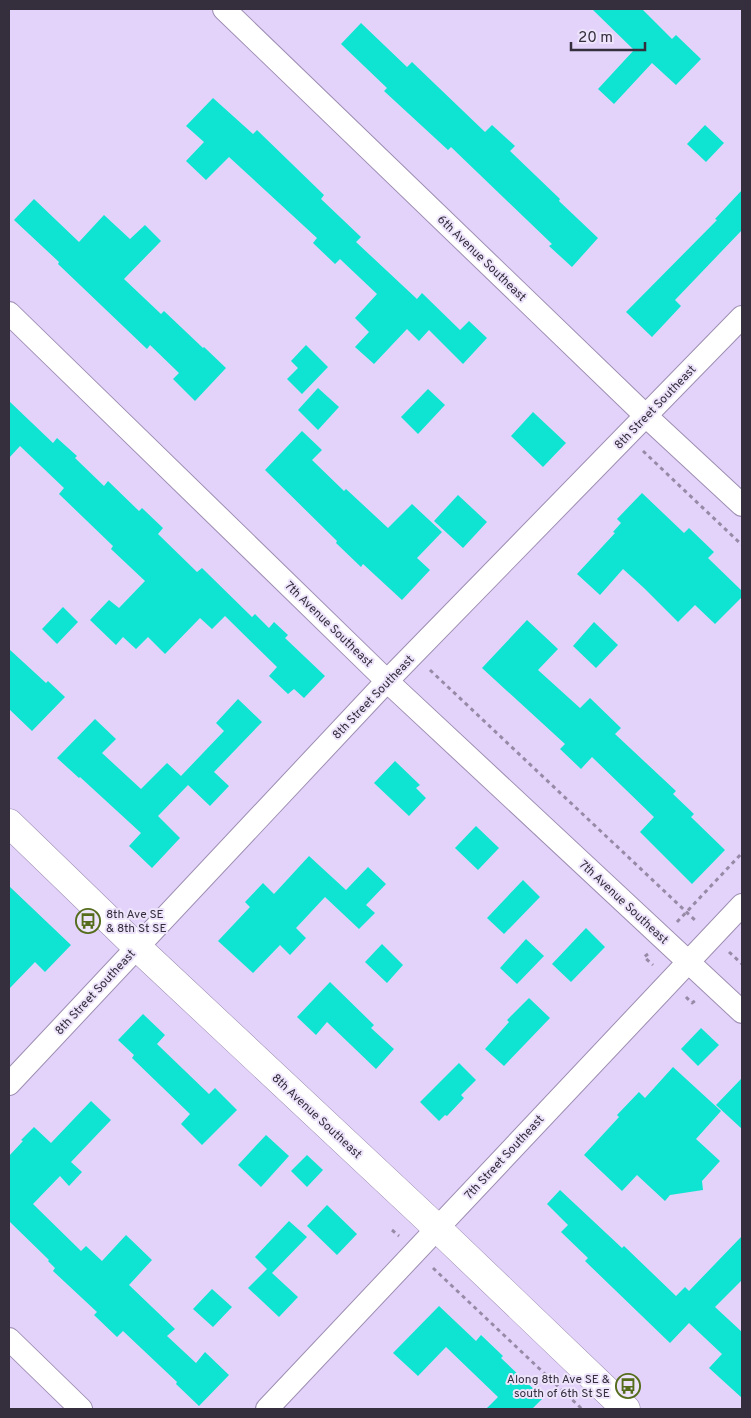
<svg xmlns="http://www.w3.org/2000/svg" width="751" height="1418" viewBox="0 0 751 1418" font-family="Overpass,sans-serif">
  <rect width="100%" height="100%" fill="#e3d3fa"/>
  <!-- building -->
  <g fill="#0ee4d1">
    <path d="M592,9h50l30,30 4,-4 25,24 -25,26 -24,-22 -38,41 -16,-15 36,-39z"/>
    <path d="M361,23l46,44 5,-5 73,70 7,-7 23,21 -5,5 50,48 -1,2 39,37 -26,29 -23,-21 3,-2 -101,-97 -3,3 -64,-59 3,-3 -46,-44z"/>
    <path d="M213,98l40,36 4,-4 67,65 -3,4 40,38 -5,5 61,57 5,-6 38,37 9,-9 18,17 -24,26 -34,-34 -10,11 -12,-12 -33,35 -19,-17 14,-15 -14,-14 22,-24 -37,-35 -5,5 -22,-21 4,-5 -88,-81 -23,23 -20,-19 18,-19 -18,-16z"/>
    <path d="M705,125l19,18 -18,19 -19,-18z"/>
    <path d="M742,190v40l-67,70 6,6 -29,31 -26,-25 91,-92 -2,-1z"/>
    <path d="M34,199l45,43 25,-27 26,24 15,-14 16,16 -37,38 37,35 3,-3 39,37 1,-1 22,21 -31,33 -22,-22 6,-6 -29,-28 -3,4 -89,-85 1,-2 -45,-42z"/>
    <path d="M306,345l22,22 -26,27 -15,-15 11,-11 -7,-7z"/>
    <path d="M318,388l21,19 -21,23 -20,-20z"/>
    <path d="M428,389l17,16 -27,29 -17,-17z"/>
    <path d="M9,401l44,42 4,-5 20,18 -2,2 29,28 4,-5 31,30 3,-3 21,20 -5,6 39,38 5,-4 50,49 3,-3 14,14 5,-6 14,13 -3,3 40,38 -21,22 -10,-9 -6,5 -19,-18 8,-9 -52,-51 -13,13 -12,-11 -35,36 -17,-17 -12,12 -13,-12 -7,8 -26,-25 19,-20 10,8 26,-27 -34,-32 2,-3 -54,-52 5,-6 -44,-42 -11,12z"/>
    <path d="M533,412l33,31 -23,24 -32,-31z"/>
    <path d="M302,431l20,19 -10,10 32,31 2,-2 42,39 24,-24 30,28 -25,26 13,12 -28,30 -39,-36 -2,3 -25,-24 1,-2 -72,-71z"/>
    <path d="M642,493l42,40 5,-5 25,24 -6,6 34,33v6l-27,27 -20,-19 -17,17 -34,-34 -21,-19 -23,26 -23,-21 38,-41 -2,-1 8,-9 -4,-4z"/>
    <path d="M458,495l29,27 -24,26 -29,-27z"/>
    <path d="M63,607l15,15 -21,22 -15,-15z"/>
    <path d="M527,620l31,29 -20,21 42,38 10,-10 31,30 -6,6 61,57 -3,3 21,20 -3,3 34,33 -33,34 -52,-52 14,-15 -62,-60 -11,12 -21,-20 5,-5 -83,-76z"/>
    <path d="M594,622l24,23 -22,23 -23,-22z"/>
    <path d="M9,649l37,34 2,-2 17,16 -33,34 -23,-22z"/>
    <path d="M238,699l24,23 -48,50 15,14 -19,20 -22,-21 -30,31 22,22 -28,30 -23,-22 12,-13 -61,-56 -1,1 -22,-20 38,-39 21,20 -14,14 39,36 26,-26 14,13 43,-45 -8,-8z"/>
    <path d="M395,761l25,24 -4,3 10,10 -17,18 -35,-33z"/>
    <path d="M476,826l23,22 -21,22 -23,-22z"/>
    <path d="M309,856l37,34 22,-23 18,17 -20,21 9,8 -16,16 -34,-32 -29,31 10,10 -16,17 -10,-10 -27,28 -35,-32 32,-34 -5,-5 18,-19 11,11z"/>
    <path d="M523,880l17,17 -36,37 -17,-16z"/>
    <path d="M9,886l62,59 -26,27 -10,-10 -26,27z"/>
    <path d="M586,928l19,19 -34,35 -19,-18z"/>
    <path d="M526,939l18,17 -27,28 -17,-16z"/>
    <path d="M382,944l21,21 -16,18 -22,-21z"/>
    <path d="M330,982l44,43 -3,3 23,21 -18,20 -49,-47 -11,13 -19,-18z"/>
    <path d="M529,998l21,20 -46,48 -19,-17 24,-27 -2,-2z"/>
    <path d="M143,1014l22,21 -8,9 52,50 6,-6 22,22 -35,35 -21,-21 9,-10 -58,-56 2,-3 -16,-15z"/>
    <path d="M701,1028l18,17 -21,21 -17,-17z"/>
    <path d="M459,1063l17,17 -15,15 3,3 -17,18 -2,-1 -6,6 -19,-19z"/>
    <path d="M673,1067l48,44 -25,28 24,22 -18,20 1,9 -33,5 -5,6 -28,-26 -15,16 -38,-36 35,-38 -2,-2 22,-23 6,6z"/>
    <path d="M742,1078v51l-26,-24z"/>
    <path d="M91,1101l20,19 -40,42 11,10 -13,14 -9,-10 -27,28 48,47 5,-5 16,15 24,-26 26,25 -23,25 46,44 -8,7 29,27 9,-11 24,23 -30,31 -23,-22 1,-2 -54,-51 -6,6 -23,-22 3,-3 -44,-41 2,-3 -7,-7 1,-1 -40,-39v-65l14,-15 -2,-1 13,-13 17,16z"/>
    <path d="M266,1135l23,21 -28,31 -23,-22z"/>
    <path d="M307,1155l16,15 -16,17 -16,-16z"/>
    <path d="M560,1190l62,58 2,-2 52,50 9,-9 4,4 53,-55v44l-27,27 27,25v66l-33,-30 13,-14 -33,-31 -19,20 -85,-82 3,-3 -27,-26 7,-7 -21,-21z"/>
    <path d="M327,1205l30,29 -20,21 -30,-29z"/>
    <path d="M289,1221l18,16 -35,36 26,24 -19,20 -31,-29 19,-19 -12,-12z"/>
    <path d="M212,1289l20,18 -19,20 -20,-18z"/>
    <path d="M439,1306l37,35 5,-6 22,21 -2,2 42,40 -11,11h-46l12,-12 -52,-50 -28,29 -25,-23z"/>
  </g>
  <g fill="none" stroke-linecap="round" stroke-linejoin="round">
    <defs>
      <g id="street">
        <path d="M224,9l422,407 96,89"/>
        <path d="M9,313l378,368 355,331"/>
        <path d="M9,1084l378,-403 355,-364"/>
        <path d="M9,1339l72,70"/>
        <path d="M267,1409l475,-504"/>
      </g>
      <path id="secondary" d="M9,823l128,124 300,281 189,181"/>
    </defs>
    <!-- street casing -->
    <use href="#street" stroke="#9e8eb2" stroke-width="24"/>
    <!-- secondary casing -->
    <use href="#secondary" stroke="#9e8eb2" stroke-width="29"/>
    <!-- path -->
    <g stroke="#968aa6" stroke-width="3" stroke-dasharray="4 4" stroke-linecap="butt">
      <path d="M643,451l99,94"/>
      <path d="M430,670l267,252"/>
      <path d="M677,922l65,-69"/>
      <path d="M729,952l13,12"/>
      <path d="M648,954l-4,3 9,8"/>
      <path d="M686,997l6,6 4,-3"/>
      <path d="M392,1230l7,6"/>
      <path d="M433,1268l149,141"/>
    </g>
    <!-- street -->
    <use href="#street" stroke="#fff" stroke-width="22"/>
    <!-- secondary -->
    <use href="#secondary" stroke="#fff" stroke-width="28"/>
  </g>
  <!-- icons -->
  <defs>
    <symbol id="bus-ring" viewBox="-11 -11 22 22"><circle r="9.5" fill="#ede4fb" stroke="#556c1c" stroke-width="1.5"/><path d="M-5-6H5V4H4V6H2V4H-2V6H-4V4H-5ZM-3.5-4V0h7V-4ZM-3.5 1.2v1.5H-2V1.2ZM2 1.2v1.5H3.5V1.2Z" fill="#556c1c"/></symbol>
  </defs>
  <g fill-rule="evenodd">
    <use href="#bus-ring" x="74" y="907" width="28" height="28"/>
    <use href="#bus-ring" x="614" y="1372" width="28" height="28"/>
  </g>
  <g text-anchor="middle" stroke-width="4" stroke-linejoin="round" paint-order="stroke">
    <!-- street labels -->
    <g font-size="12" fill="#342e3d" stroke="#ede4fb">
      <text transform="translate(482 258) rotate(44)" y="4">6th Avenue Southeast</text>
      <text transform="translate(655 407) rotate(-46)" y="4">8th Street Southeast</text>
      <text transform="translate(329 624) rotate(44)" y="4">7th Avenue Southeast</text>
      <text transform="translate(373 697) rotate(-46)" y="4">8th Street Southeast</text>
      <text transform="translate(624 902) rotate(43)" y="4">7th Avenue Southeast</text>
      <text transform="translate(95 992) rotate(-47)" y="4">8th Street Southeast</text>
      <text transform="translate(317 1116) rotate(43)" y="4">8th Avenue Southeast</text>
      <text transform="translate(504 1157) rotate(-47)" y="4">7th Street Southeast</text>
    </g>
    <!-- poi labels -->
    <g font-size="12" fill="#342e3d" stroke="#ede4fb" text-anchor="start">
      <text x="106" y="918">8th Ave SE<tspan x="106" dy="14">&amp; 8th St SE</tspan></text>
      <text x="610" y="1383" text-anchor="end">Along 8th Ave SE &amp;<tspan x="610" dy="14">south of 6th St SE</tspan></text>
    </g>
  </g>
  <!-- border -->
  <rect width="751" height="1418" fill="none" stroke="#342e3d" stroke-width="20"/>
  <!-- scale -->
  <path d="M571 42v8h74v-8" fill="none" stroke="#342e3d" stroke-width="2.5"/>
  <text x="578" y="42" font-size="15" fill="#342e3d" stroke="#ede4fb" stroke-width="4" paint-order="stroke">20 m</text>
</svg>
